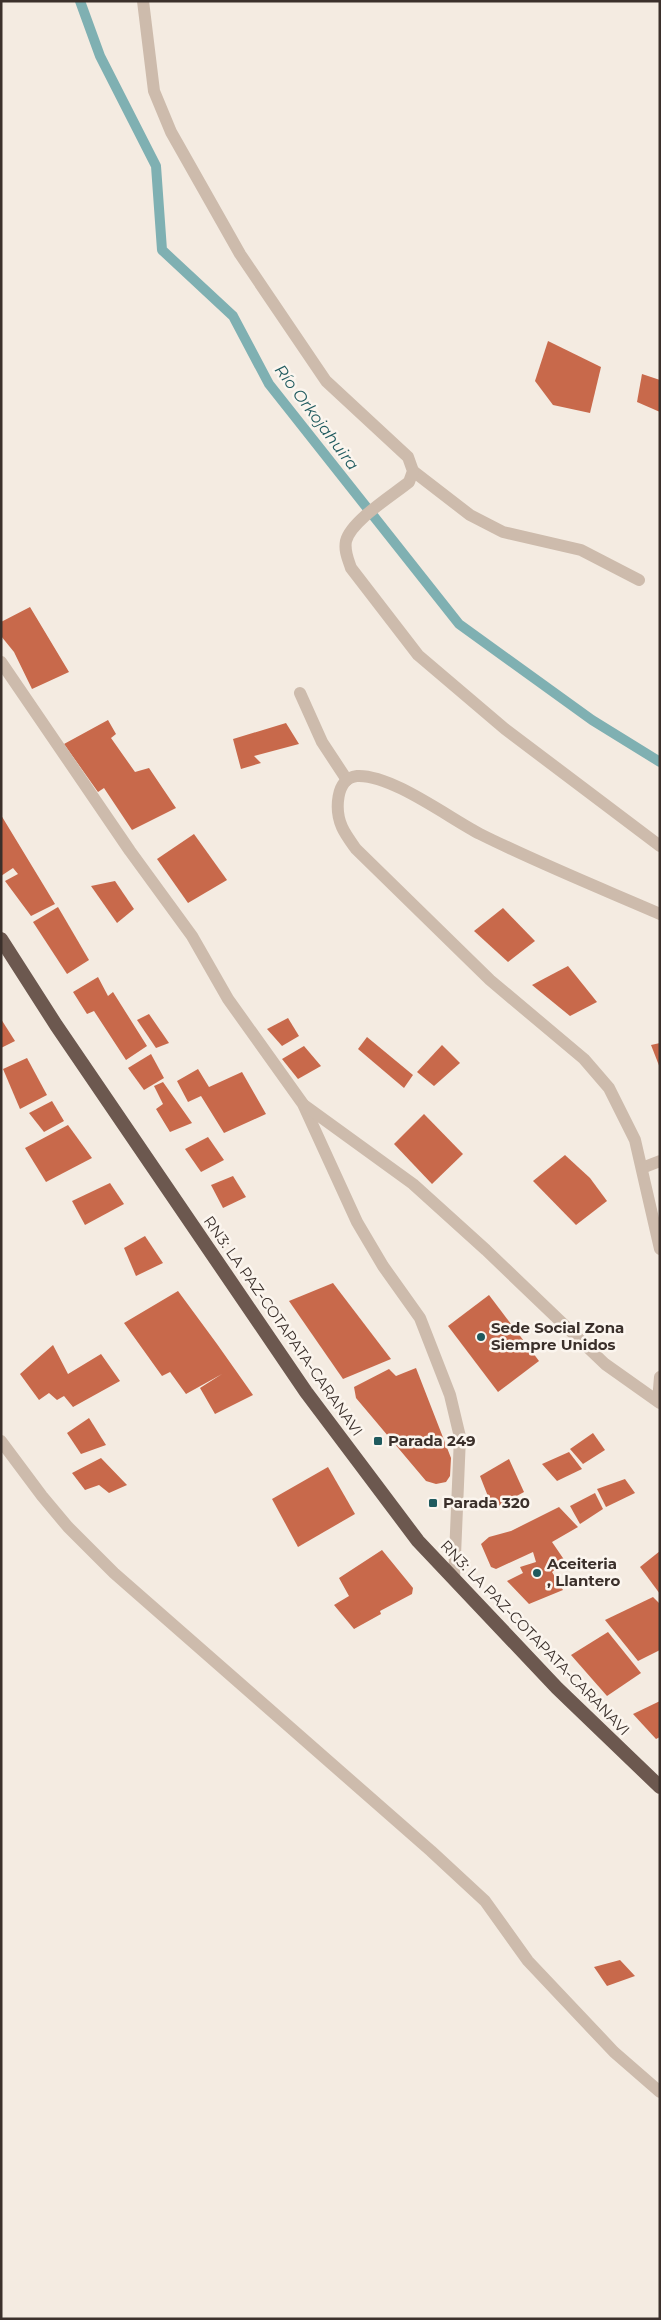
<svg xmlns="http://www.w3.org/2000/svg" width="661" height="2320" viewBox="0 0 661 2320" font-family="Montserrat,sans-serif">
  <rect width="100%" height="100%" fill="#f4ebe1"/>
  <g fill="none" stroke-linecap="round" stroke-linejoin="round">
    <!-- stream -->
    <path stroke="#7fb0b2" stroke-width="10" d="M80,1l20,55 56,110 6,84 71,66 36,68 190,240 133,96 68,42"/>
  </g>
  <!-- building -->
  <g fill="#c8694b">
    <path d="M548,341l53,26 -11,46 -37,-8 -18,-24z"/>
    <path d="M642,374l18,6v32l-23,-10z"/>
    <path d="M30,607l39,65 -37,17 -18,-37 -13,-16v-14z"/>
    <path d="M108,720l8,14 -5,4 24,34 14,-4 27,40 -44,22 -28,-42 -6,4 -34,-48z"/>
    <path d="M286,723l13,21 -45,12 7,7 -20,6 -8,-30z"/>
    <path d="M1,815l54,89 -24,12 -26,-35 13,-7 -5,-6 -12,8z"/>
    <path d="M194,834l33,46 -39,23 -31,-44z"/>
    <path d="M115,881l19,28 -17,14 -26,-37z"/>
    <path d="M58,907l31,53 -22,14 -34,-52z"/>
    <path d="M503,908l32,33 -27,21 -34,-31z"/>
    <path d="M568,966l29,36 -27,14 -38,-31z"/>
    <path d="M98,977l10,19 5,-4 34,54 -21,14 -32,-49 -7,3 -14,-22z"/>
    <path d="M149,1014l20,29 -13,5 -19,-28z"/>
    <path d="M288,1018l11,18 -17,10 -15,-17z"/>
    <path d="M1,1019l14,22 -14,7z"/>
    <path d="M367,1037l46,38 -9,13 -46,-39z"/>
    <path d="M660,1043v25l-9,-23z"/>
    <path d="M442,1045l18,18 -26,23 -17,-14z"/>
    <path d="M304,1046l17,20 -23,13 -16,-20z"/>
    <path d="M151,1054l13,24 -20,12 -16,-22z"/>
    <path d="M27,1058l20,37 -27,14 -17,-40z"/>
    <path d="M198,1069l11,18 33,-15 24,42 -42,19 -23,-37 -13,6 -11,-21z"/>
    <path d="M163,1082l29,41 -22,9 -14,-23 7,-5 -9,-18z"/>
    <path d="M52,1101l12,20 -20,11 -15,-19z"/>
    <path d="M424,1114l39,40 -31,30 -38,-40z"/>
    <path d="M68,1125l24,33 -46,24 -21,-34z"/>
    <path d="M208,1137l16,23 -23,12 -16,-23z"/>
    <path d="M565,1155l25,23 17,23 -31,24 -43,-44z"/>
    <path d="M233,1176l13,21 -23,11 -12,-23z"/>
    <path d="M110,1183l14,21 -39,21 -13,-24z"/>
    <path d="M145,1236l18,27 -27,13 -12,-28z"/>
    <path d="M333,1283l58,76 -48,20 -54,-78z"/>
    <path d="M178,1291l39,53 36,51 -38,19 -15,-26 22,-14 -36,20 -16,-22 -8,4 -38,-53z"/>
    <path d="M489,1295l50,66 -41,31 -50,-66z"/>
    <path d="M53,1345l15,29 33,-20 19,27 -47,26 -9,-11 -7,4 -8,-7 -10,7 -19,-26z"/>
    <path d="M416,1368l35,90 -1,18 -4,6 -10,2 -10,-3 -70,-83 -2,-11 35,-18 7,7z"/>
    <path d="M89,1418l17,27 -25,9 -14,-21z"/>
    <path d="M593,1433l12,17 -22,14 -13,-15z"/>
    <path d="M569,1452l13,17 -25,12 -15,-17z"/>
    <path d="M101,1458l26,27 -18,8 -10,-8 -14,5 -13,-17z"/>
    <path d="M509,1459l15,33 -31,17 -13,-33z"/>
    <path d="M328,1467l27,47 -57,33 -26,-48z"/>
    <path d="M625,1479l10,14 -29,14 -9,-18z"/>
    <path d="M595,1493l8,16 -23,15 -10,-18z"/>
    <path d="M559,1507l19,20 -26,15 13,19 -13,11 11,18 -34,14 -22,-23 16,-8 -3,-6 16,-5 -3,-10 -37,17 -5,-2 -10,-23 8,-7 22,-6z"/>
    <path d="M382,1550l31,38 -1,6 -32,17 1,3 -27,15 -20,-24 15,-9 -10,-18z"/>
    <path d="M660,1551v43l-20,-27z"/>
    <path d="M653,1597l7,7v46l-22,11 -33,-41z"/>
    <path d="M608,1632l33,41 -34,23 -36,-41z"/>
    <path d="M660,1701v36l-4,2 -23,-25z"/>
    <path d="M620,1960l15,16 -28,10 -13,-19z"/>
  </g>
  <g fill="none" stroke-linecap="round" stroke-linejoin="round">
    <!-- service -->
    <g stroke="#cdbbac" stroke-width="12">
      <path d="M413,471l57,44 33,17 78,18 58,30"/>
      <path d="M300,693l22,49 25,38"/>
      <path d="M642,1168l18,-7"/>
    </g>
    <!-- minor -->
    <g stroke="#cdbbac" stroke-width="12">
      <path d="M143,1l11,90 17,41 69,122 86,127 82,76 5,14 -4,11c-16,13 -58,39 -63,59 -2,10 2,18 5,27l67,87 87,74 155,117"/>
      <path d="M1,662l129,189 62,85 36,63 75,105 54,118 26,44 37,52 30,77 10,42 -6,142"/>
      <path d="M660,914c-60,-26 -122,-51 -180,-80 -31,-16 -89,-60 -123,-58 -22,2 -22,35 -15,51 3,7 9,15 14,22l134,131 94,79 25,29 26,52 25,109"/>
      <path d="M304,1105l109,79 73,66 119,114 55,39"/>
      <path d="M658,1401l2,-24"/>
      <path d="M1,1441l41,55 26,31 46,46 317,278 54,50 43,60 86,91 46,40"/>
    </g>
    <!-- trunk -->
    <path stroke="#6c584f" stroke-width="14" d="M1,939l55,86 250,367 112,149 139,147 103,99"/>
  </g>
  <!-- markers -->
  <g fill="#1f5a5e" stroke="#fbf5ee" stroke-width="2">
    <circle cx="481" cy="1337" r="5"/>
    <rect x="373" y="1436" width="10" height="10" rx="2.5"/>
    <rect x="428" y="1498" width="10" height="10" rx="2.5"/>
    <circle cx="537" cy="1573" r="5"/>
  </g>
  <g text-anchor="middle" stroke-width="5" stroke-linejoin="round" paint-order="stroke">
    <!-- street labels -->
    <g font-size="15" fill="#3b302b" stroke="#fbf5ee">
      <text transform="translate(283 1326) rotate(55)" y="5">RN3: LA PAZ-COTAPATA-CARANAVI</text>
      <text transform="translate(535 1638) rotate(46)" y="5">RN3: LA PAZ-COTAPATA-CARANAVI</text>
    </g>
    <!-- poi labels -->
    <g font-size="15" font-weight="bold" fill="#3b302b" stroke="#fbf5ee" text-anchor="start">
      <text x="491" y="1333">Sede Social Zona<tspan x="491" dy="17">Siempre Unidos</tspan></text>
      <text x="388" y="1446">Parada 249</text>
      <text x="443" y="1508">Parada 320</text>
      <text x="547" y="1569">Aceiteria<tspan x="547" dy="17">, Llantero</tspan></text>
    </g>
    <!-- water labels -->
    <g font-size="16" font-style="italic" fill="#1f5a5e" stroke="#fbf5ee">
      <text transform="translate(317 417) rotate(53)" y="6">Río Orkojahuira</text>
    </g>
  </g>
  <!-- border -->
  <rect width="661" height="2320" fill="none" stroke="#3b302b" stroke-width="5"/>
</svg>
